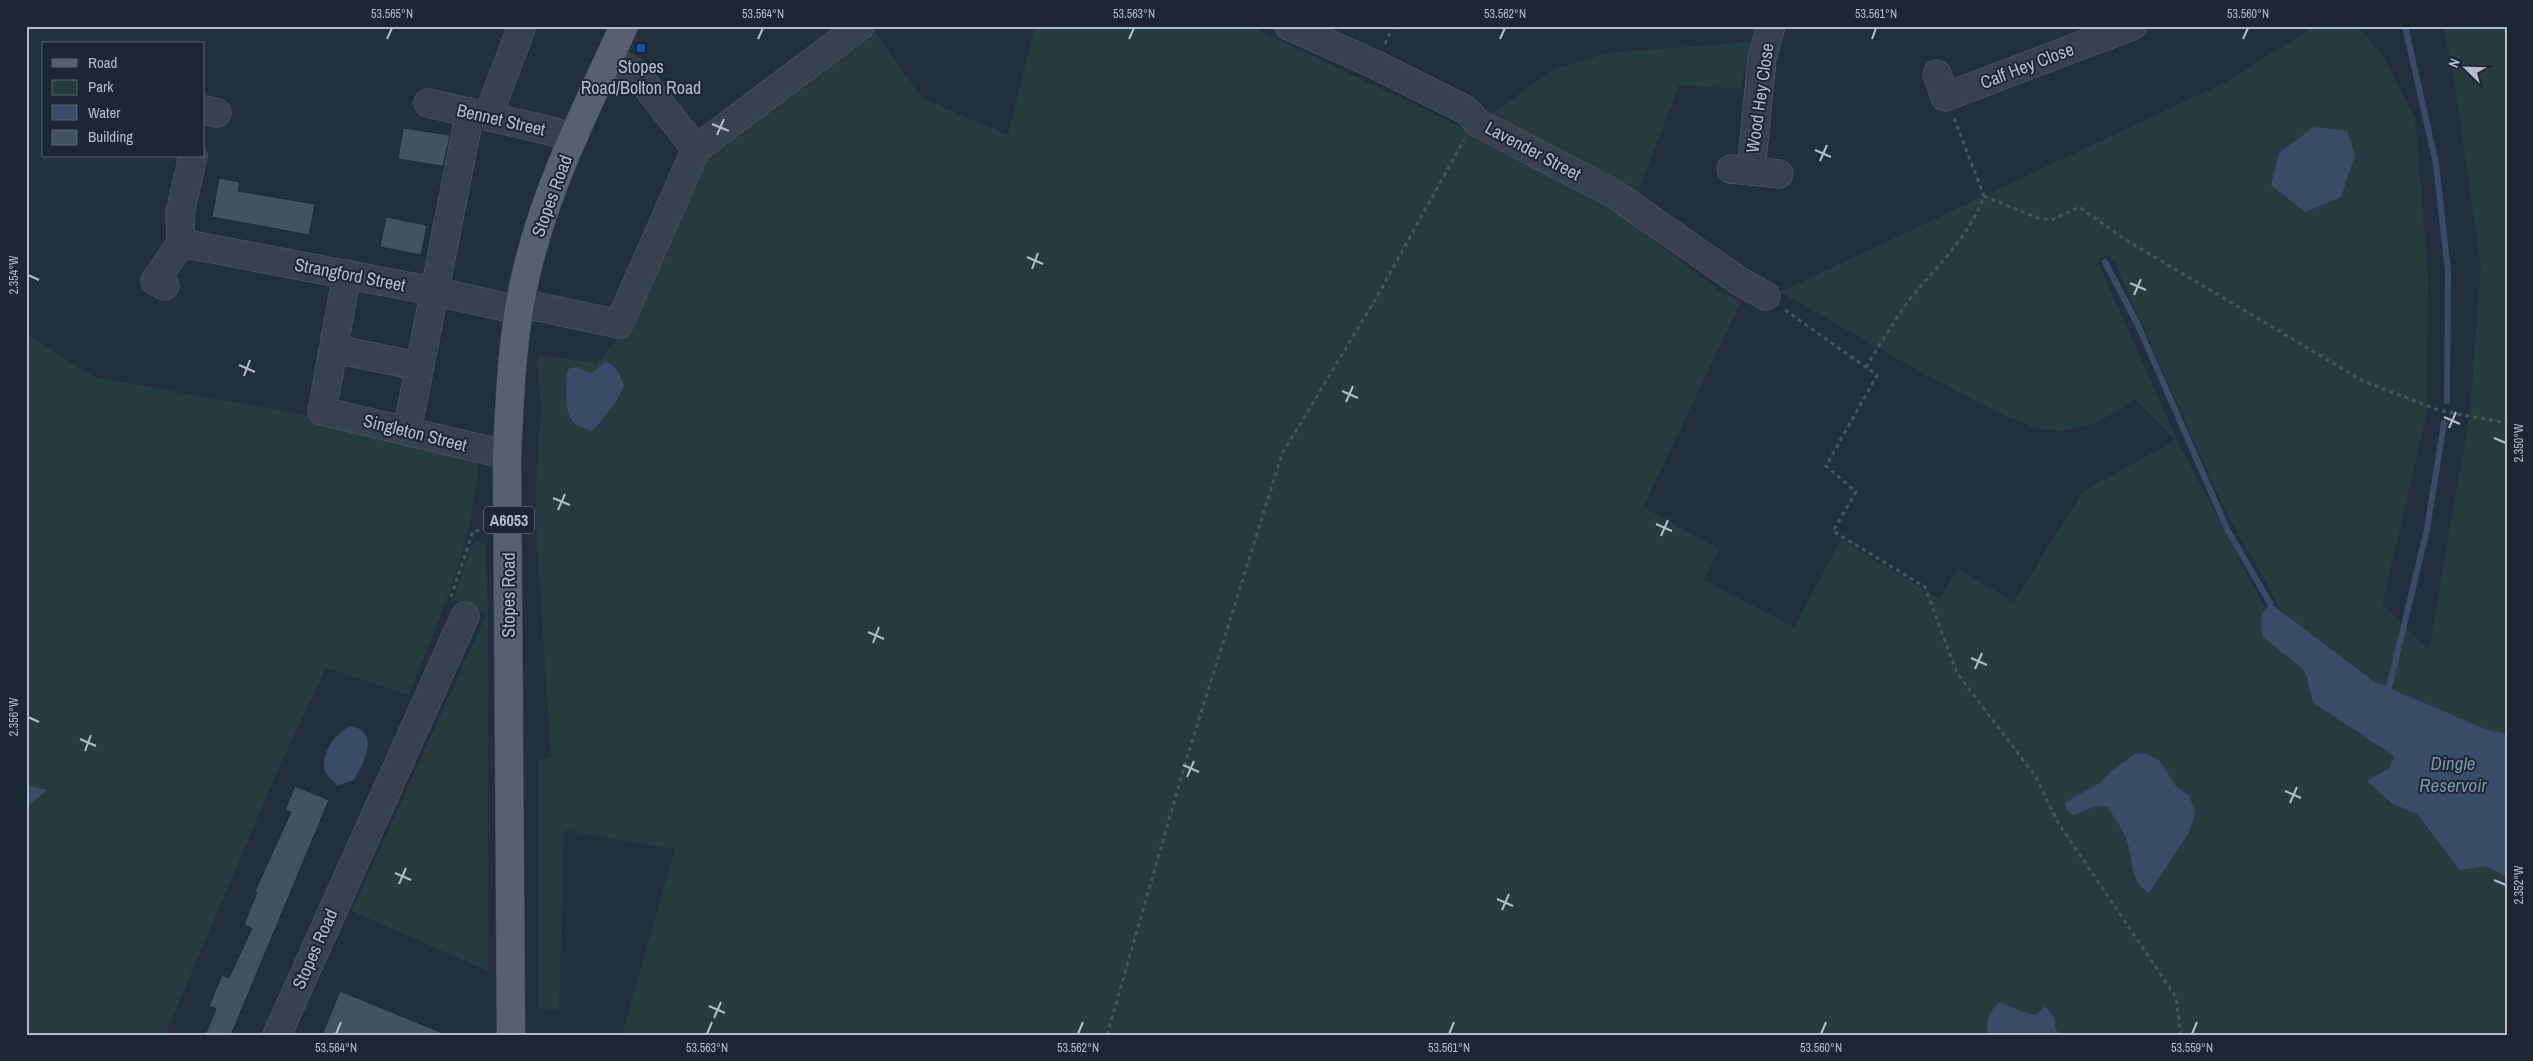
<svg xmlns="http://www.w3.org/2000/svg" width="2533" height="1061" viewBox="0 0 2533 1061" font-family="'Archivo Narrow',sans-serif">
  <rect width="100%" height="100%" fill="#242f3e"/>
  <!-- green -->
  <g fill="#263c3f" fill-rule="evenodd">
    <path d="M871,26l51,72 86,37 28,-109h214l213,102 137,71 120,92 21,11 -98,205 76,42 -15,31 90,47 47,-87 99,59 18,-30 56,33 69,-111 93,-51 -41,-41 -38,24 -35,8 -26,-3 -32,-13 -78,-40 -146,-83 448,-211 86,-55h43l26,30 32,62 13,158 -1,135 -45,194 47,45 41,-236 11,-149 -23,-160 -14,-79h63v708l-19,-4 -113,-48 -92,-69 -59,-105 -110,-247 -8,-5 -9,4 80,180 88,169 -4,6 4,23 40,33 8,32 81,53 -5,12 -22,13 24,22 26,11 43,56 27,-4 20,12v157h-1885l53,-186 -111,-19 -5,180 -20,-2v-247l12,-5 -16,-249 6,-98 -4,-54 60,8 24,-28 80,-181zM605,362l-31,62 -5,-7 -3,-38 17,-10 9,4z"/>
    <path d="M1752,42l-12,47 -61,-4 -44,115 -146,-85 66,-46 53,-16z"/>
    <path d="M26,333l68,44 244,44 140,31c-1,15 -1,31 -4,46 -9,66 -41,134 -65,197l-83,-27 -47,99 -114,268h-139z"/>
    <path d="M474,540l11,4 3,69v358l-136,-60 135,-298 -34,-13z"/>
  </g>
  <!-- water -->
  <g fill="#394c67">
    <path d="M2314,127l33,4 8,24 -14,42 -36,15 -34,-27 8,-32z"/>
    <path d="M605,362c12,2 15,13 19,24l-8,16 -23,29c-6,-2 -14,-4 -19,-8 -10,-8 -9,-42 -6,-54l8,-2 16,6z"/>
    <path d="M2270,603l105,79 113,48 19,4v144l-20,-12 -27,4 -43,-56 -26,-11 -24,-22 22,-13 5,-12 -81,-53 -8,-32 -43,-35 -1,-21z"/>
    <path d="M351,726c30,6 12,37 3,54l-16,5c-6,-4 -13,-10 -14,-18 -1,-17 13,-35 27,-41z"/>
    <path d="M2135,754h12l12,6 16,25 14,11 7,17 -8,21 -39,59c-17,-12 -15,-22 -19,-41 -3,-16 -13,-33 -23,-45l-11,-1 -22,9 -8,-5v-8l34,-19 11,-12z"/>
    <path d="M26,785l21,5 -21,18z"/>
    <path d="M2000,1002l20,9 16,4 9,-9 10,13v10l6,6h-72c-5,-13 1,-25 11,-33z"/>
  </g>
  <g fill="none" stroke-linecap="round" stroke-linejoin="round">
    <!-- stream -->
    <g stroke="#394c67" stroke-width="6">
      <path d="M2405,26l31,138 12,107 -1,130"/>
      <path d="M2105,262l33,63 90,206 42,72"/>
      <path d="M2389,688l38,-159 17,-106"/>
    </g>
  </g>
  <!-- building -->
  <g fill="#455162" stroke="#1f2835">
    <path d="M403,128l47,7 -7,31 -45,-7z"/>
    <path d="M219,178l21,4 -2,9 77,13 -6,31 -97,-18z"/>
    <path d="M386,217l41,8 -6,30 -41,-8z"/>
    <path d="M295,786l34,14 -98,235h-26l11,-26 -7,-3 13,-31 7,3 23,-50 -8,-3 13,-33 -2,-1 36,-79 -6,-2z"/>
    <path d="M340,991l105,43v1h-123z"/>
  </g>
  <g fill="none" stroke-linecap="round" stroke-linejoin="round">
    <defs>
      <g id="minor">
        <path d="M1289,26l85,38 92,46 12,13 135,70 126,88 27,15"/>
        <path d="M610,58l26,15 60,76"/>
        <path d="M1937,74l8,23 187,-71"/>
        <path d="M428,103l123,28 22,8"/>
        <path d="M204,110l13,3"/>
        <path d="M488,116l34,-90"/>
        <path d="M1731,169l48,5"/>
        <path d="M1751,171l11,-112 9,-33"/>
        <path d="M181,243l252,48 85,19"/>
        <path d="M347,274l-25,137 185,44"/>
        <path d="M165,286l-10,-5 26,-38 -1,-30 13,-57"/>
        <path d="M520,303l99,21 77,-175 164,-123"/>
        <path d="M334,349l84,17"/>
        <path d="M407,431l63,-319"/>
        <path d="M277,1035l188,-419"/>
      </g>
      <path id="major" d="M511,1035l-4,-580c3,-62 5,-124 20,-185 20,-85 61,-165 97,-244"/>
    </defs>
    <!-- minor casing -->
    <use href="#minor" stroke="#565f6c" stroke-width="29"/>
    <!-- major casing -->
    <use href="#major" stroke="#414a57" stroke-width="29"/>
    <!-- path -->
    <g stroke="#44595c" stroke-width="3" stroke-dasharray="4 4" stroke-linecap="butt">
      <path d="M1385,44l8,-18"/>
      <path d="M1984,196l54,22 14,2 27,-13 47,33 237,141 78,30 66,12"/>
      <path d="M1785,310l92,65 -51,91 30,26 -23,39 92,56 32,86 79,104 21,44 119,176 5,38"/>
      <path d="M1866,367c14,-22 28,-47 44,-68 27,-33 59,-62 74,-103l-30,-78"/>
      <path d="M451,597l22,-66 13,-1"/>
      <path d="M1107,1035l78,-271 97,-310 93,-154 89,-160"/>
    </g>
    <!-- minor -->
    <use href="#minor" stroke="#38414e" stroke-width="28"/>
    <!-- major -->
    <use href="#major" stroke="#56606e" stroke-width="28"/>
  </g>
  <!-- ticks -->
  <path fill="none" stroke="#b4bcc9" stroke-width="2" d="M387,39l5,-11M758,39l5,-11M1129,39l5,-11M1500,39l5,-11M1872,39l4,-11M2243,39l5,-11M712,124l17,7M717,135l7,-16M1815,150l16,7M1820,161l7,-16M1027,257l16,7M1032,269l6,-16M28,275l11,5M2130,283l16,7M2134,295l7,-16M239,365l16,7M244,376l6,-16M1342,391l16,7M1346,402l7,-16M2444,417l16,7M2449,428l7,-16M2494,438l12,5M553,498l17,7M558,510l7,-16M1656,524l16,7M1661,536l7,-16M868,632l16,7M873,643l6,-16M1971,658l16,7M1975,669l7,-16M28,717l11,5M80,739l16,7M85,751l6,-16M1183,765l16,7M1187,777l7,-16M2285,791l16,7M2290,803l7,-16M395,873l16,7M2494,880l12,5M399,884l7,-16M1497,899l16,7M1502,910l7,-16M709,1006l16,7M714,1018l7,-16M336,1034l5,-12M707,1034l5,-12M1078,1034l5,-12M1449,1034l5,-12M1821,1034l5,-12M2192,1034l5,-12"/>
  <!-- markers -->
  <rect fill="#1a4fb4" stroke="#1d2633" stroke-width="2" x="636" y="43" width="10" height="10" rx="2.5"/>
  <g text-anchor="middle" stroke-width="4" stroke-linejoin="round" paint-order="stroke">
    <!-- shield labels -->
    <rect fill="#1d2633" stroke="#878f9c" stroke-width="1" x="484" y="506.5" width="50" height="27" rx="4"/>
    <g font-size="16" font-weight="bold" fill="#b4bcc9">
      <text x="509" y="526">A6053</text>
    </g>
    <!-- street labels -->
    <g font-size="18" fill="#b4bcc9" stroke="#1d2633">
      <text transform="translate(2027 66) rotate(-21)" y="6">Calf Hey Close</text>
      <text transform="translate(1760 98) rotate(-82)" y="6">Wood Hey Close</text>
      <text transform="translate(501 120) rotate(13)" y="6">Bennet Street</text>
      <text transform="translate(1533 151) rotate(28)" y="6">Lavender Street</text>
      <text transform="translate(552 196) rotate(-70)" y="6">Stopes Road</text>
      <text transform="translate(350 275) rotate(11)" y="6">Strangford Street</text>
      <text transform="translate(415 433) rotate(14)" y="6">Singleton Street</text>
      <text transform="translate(509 595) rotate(-90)" y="6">Stopes Road</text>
      <text transform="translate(315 949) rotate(-66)" y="6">Stopes Road</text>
    </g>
    <!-- poi labels -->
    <g font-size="18" fill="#b4bcc9" stroke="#1d2633">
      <text x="641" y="73">Stopes<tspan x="641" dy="21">Road/Bolton Road</tspan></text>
    </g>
    <!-- water labels -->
    <g font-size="19" font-style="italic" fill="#7c92b1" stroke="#1d2633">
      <text x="2453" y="770">Dingle<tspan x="2453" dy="22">Reservoir</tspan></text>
    </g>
  </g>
  <!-- border -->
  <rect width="2533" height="1061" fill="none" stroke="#1d2633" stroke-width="55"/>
  <!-- legend -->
  <rect x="42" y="42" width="162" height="115" fill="#1d2633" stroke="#59626f"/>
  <rect x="52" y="59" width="25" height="8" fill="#56606e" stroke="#59626f"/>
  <text x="88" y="68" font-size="15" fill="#b4bcc9">Road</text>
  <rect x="52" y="80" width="25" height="15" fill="#263c3f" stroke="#59626f"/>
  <text x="88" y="92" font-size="15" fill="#b4bcc9">Park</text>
  <rect x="52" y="105" width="25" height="15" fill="#394c67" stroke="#59626f"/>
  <text x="88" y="118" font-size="15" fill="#b4bcc9">Water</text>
  <rect x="52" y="130" width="25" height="15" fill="#455162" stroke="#59626f"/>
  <text x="88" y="142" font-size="15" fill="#b4bcc9">Building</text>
  <!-- north arrow -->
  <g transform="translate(2466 68) rotate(293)" stroke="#1d2633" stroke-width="4" paint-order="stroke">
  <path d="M0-4L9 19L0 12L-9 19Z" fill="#b4bcc9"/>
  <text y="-8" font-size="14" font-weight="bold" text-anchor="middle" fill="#b4bcc9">N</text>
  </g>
  <rect x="28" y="28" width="2478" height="1006" fill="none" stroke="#b4bcc9" stroke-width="2"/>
  <g font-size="12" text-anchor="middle" fill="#b4bcc9">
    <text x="392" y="18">53.565°N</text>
    <text x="763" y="18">53.564°N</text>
    <text x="1134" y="18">53.563°N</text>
    <text x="1505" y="18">53.562°N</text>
    <text x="1876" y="18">53.561°N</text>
    <text x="2248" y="18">53.560°N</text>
    <text transform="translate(14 275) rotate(-90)" y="4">2.354°W</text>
    <text transform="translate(2519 443) rotate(-90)" y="4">2.350°W</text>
    <text transform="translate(14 717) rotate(-90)" y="4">2.356°W</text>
    <text transform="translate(2519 885) rotate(-90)" y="4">2.352°W</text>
    <text x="336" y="1052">53.564°N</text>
    <text x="707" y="1052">53.563°N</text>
    <text x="1078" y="1052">53.562°N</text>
    <text x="1449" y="1052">53.561°N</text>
    <text x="1821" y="1052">53.560°N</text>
    <text x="2192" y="1052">53.559°N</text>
  </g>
</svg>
